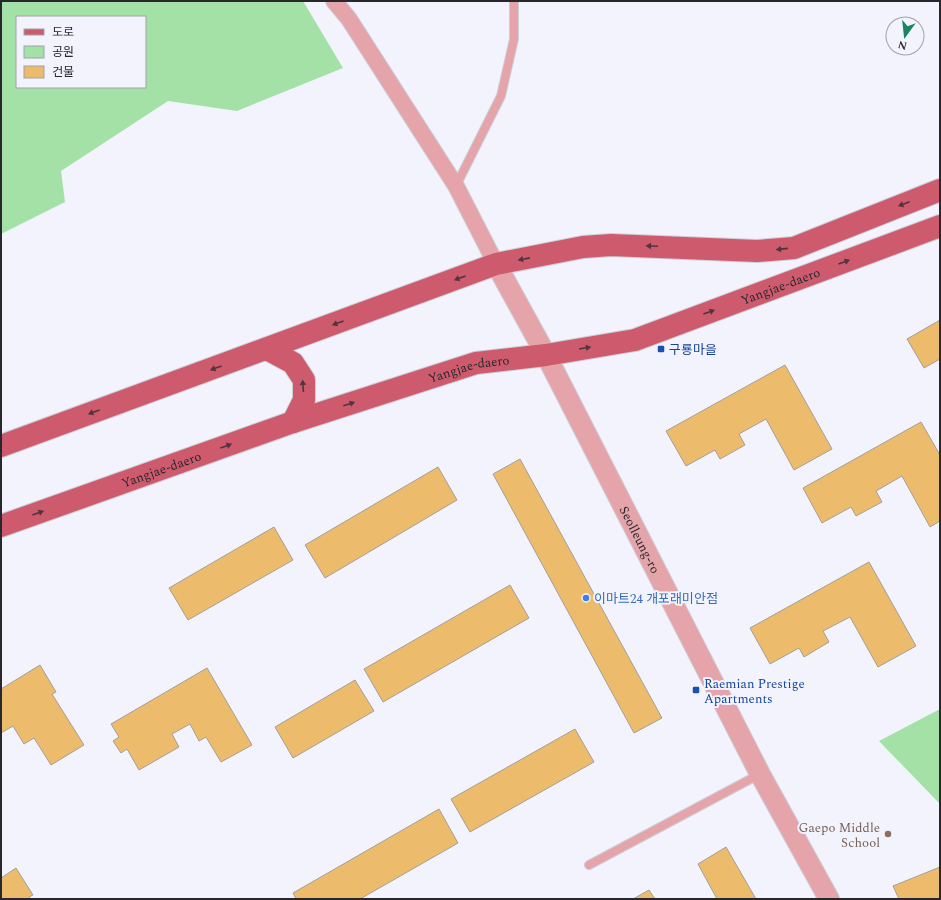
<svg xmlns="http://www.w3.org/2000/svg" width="941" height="900" viewBox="0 0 941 900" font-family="Spectral,'Noto Sans KR',serif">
  <rect width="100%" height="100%" fill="#f2f3fc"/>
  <!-- green -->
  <g fill="#a4e1a7" fill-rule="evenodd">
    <path d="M1,1h302l40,67 -106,43 -69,-10 -107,70 4,31 -64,32zM17,17h128v70h-128z"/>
    <path d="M940,709v95l-61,-63z"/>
  </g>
  <!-- building -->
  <g fill="#ecbb6c" stroke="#a49f97">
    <path d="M940,320v39l-16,9 -17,-29z"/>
    <path d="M785,365l47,84 -38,21 -28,-51 -27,15 6,11 -25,14 -5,-9 -29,16 -20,-35z"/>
    <path d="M921,422l19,33v66l-10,6 -28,-51 -26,15 6,11 -26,14 -5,-9 -29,16 -19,-35z"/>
    <path d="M520,459l142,259 -28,15 -141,-259z"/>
    <path d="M438,467l19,33 -132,78 -20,-33z"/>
    <path d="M274,527l19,33 -105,60 -19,-32z"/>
    <path d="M869,562l47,84 -38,21 -28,-50 -27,14 6,11 -25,15 -5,-9 -29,16 -20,-36z"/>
    <path d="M510,585l19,33 -146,84 -19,-33z"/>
    <path d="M40,665l16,27 -4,2 32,51 -33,20 -17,-27 -10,6 -11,-18 -12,7v-44z"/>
    <path d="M207,668l45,77 -31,17 -15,-25 -7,4 -9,-17 -18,10 7,13 -40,23 -12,-21 -6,4 -8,-12 6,-4 -8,-13z"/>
    <path d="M355,680l19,31 -81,47 -18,-31z"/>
    <path d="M575,729l19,33 -124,70 -19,-33z"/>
    <path d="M439,809l19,34 -98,56h-64l-3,-6z"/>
    <path d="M726,847l30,52h-39l-19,-35z"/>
    <path d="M940,867v32h-41l-6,-13z"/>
    <path d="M16,868l17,27 -4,2 1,2h-29v-21z"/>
    <path d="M649,890l6,9h-22z"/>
  </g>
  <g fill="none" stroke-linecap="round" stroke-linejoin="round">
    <defs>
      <g id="service">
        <path d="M456,186l45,-90 13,-57v-38"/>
        <path d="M589,865l171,-91"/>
      </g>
      <path id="minor" d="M334,1l15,18 107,167 40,78"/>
      <g id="tertiary">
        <path id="s1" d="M496,264l50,91 214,419 69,125"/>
      </g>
      <g id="primary">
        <path d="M267,349l26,14 11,17v20l-11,22"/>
        <path d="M1,446l495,-182 87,-17 28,-2 146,6 37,-3 146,-58"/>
        <path id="s2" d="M1,526l292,-104 183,-59 70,-8 89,-15 305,-114"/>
      </g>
    </defs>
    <!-- service casing -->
    <use href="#service" stroke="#ceced7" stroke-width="10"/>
    <!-- minor casing -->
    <use href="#minor" stroke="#ceced7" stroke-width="18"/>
    <!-- tertiary casing -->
    <use href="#tertiary" stroke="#ceced7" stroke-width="22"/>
    <!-- primary casing -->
    <use href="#primary" stroke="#ceced7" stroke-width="24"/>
    <!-- service -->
    <use href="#service" stroke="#e5a4aa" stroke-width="8"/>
    <!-- minor -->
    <use href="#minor" stroke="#e5a4aa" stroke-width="16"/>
    <!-- tertiary -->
    <use href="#tertiary" stroke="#e5a4aa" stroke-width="20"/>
    <!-- primary -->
    <use href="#primary" stroke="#cd5a6d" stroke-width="22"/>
  </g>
  <!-- one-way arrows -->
  <defs><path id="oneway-solid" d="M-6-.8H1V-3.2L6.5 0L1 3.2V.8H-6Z"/></defs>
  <g fill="#51343c">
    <use href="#oneway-solid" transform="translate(904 204) rotate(159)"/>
    <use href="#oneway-solid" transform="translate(652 246) rotate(-177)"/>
    <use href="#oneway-solid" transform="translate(782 249) rotate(174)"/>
    <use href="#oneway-solid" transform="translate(524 259) rotate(169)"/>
    <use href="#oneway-solid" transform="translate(844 262) rotate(-20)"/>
    <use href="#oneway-solid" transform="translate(460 278) rotate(160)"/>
    <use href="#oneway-solid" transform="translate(709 312) rotate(-20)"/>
    <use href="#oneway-solid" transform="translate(338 323) rotate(160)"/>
    <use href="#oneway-solid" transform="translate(585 348) rotate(-10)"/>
    <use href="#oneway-solid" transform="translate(216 368) rotate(160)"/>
    <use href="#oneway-solid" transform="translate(303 386) rotate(-94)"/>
    <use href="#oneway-solid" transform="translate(349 404) rotate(-18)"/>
    <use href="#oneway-solid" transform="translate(94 412) rotate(160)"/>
    <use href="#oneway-solid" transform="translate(226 446) rotate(-20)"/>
    <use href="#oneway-solid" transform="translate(38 513) rotate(-20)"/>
  </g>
  <!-- markers -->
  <g fill="#1a4fb4" stroke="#f2f3fc" stroke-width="1.5">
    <rect x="657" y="345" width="8" height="8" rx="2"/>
    <rect x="692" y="686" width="8" height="8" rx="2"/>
  </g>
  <circle fill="#3f7fe0" stroke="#f2f3fc" stroke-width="1.5" cx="586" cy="598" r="4"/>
  <circle fill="#8d6e63" stroke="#f2f3fc" stroke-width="1.5" cx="888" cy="834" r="4"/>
  <g text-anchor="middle" stroke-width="4" stroke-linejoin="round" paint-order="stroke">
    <!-- street labels -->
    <g font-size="13" fill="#28282c" stroke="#f2f3fc">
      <text dy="5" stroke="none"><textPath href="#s2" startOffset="818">Yangjae-daero</textPath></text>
      <text dy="5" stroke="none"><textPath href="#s2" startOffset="494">Yangjae-daero</textPath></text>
      <text dy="5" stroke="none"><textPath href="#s2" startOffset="170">Yangjae-daero</textPath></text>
      <text dy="5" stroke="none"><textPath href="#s1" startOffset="311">Seolleung-ro</textPath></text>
    </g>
    <!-- transit labels -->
    <g font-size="13" fill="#164399" stroke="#f2f3fc" text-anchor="start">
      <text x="669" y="354">구룡마을</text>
      <text x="704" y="688">Raemian Prestige<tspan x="704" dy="15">Apartments</tspan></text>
    </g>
    <!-- shop labels -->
    <g font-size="13" fill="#366cbe" stroke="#f2f3fc" text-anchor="start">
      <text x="594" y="603">이마트24 개포래미안점</text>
    </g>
    <!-- education labels -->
    <g font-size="13" fill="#785e54" stroke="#f2f3fc" text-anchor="end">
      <text x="880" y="832">Gaepo Middle<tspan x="880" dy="15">School</tspan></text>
    </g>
  </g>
  <!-- border -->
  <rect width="941" height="900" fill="none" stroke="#28282c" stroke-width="4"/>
  <!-- legend -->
  <rect x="16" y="16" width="130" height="72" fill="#f2f3fc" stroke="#a1a2a9"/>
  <rect x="24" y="29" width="20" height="6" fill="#cd5a6d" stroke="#a1a2a9"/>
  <text x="52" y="36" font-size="12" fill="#28282c">도로</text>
  <rect x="24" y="46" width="20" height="12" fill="#a4e1a7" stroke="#a1a2a9"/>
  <text x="52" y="56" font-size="12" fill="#28282c">공원</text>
  <rect x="24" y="66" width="20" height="12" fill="#ecbb6c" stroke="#a1a2a9"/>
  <text x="52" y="76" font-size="12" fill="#28282c">건물</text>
  <!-- north arrow -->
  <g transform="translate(905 36) rotate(195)"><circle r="19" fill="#f2f3fc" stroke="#a1a2a9"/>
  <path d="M0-3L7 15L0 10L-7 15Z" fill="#198563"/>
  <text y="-6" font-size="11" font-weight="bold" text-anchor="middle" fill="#28282c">N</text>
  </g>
</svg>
